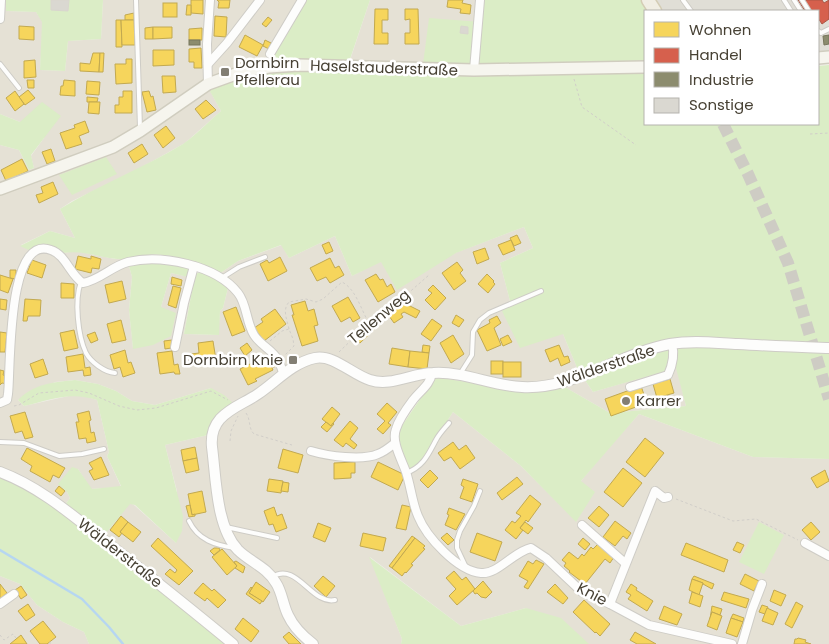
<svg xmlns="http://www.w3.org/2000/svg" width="829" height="644" viewBox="0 0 829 644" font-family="Poppins,sans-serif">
  <rect width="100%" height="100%" fill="#f0efe8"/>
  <!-- residential -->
  <g fill="#e5e1d5">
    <path d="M0,0h6l1,11 29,1 7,10 -3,48 25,1 3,-30 33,-2 2,-39h202l-34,69 -63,18 13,24 -36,32 -52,29 -61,29 -12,8 15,29 -25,-7 -29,14 10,6 12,-6 8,1 12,7 13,-2 39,8h12l5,18 -3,33 4,38 28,-41 10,-34 23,5 -10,56 34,1 2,-24 3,-3 5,-20 -10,-7 1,-7 19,-13 44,-16 7,13 46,-22 17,40 29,-15 74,-8 69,-26 9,21 -33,15 10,38 53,33 15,36 15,22 84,-25 9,39 -76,7 -47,-27 -32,6 -96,-15 -12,16 -26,40 9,29 4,6 8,-2 35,-54 68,54 55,55 5,-40 21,-26 37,-41 114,43 76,2v185h-241l-62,-36 -65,18 -91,-69 32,82 -1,5h-170l-130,-105 29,-36 4,2 42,38 1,-52 -12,-46 43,-10 3,-47 -56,17 -23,-4 -16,-10 -18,-7 -23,-4 -20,2 -37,18 6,6 49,-11 12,1 12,4 12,52 -2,4 14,31 -30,2 -13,-20 -11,23 3,6 -8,11 -62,-36v-328l19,5 10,20 5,-2 -3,-12 13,-18 -24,-16 -20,-8z"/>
    <path d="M370,0h114l-3,22 -59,51 -75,-4z"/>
    <path d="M0,576l20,8 17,21 26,17 21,10 5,12h-89z"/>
  </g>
  <!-- industrial -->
  <path fill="#e0ded6" d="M654,0h175v51h-11v-40h-157z"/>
  <!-- green -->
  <g fill="#dbedc6">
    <path d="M6,0h97l-2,39 -33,2 -3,30 -25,-1 2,-48 -6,-10 -30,-1z"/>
    <path d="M305,0h65l-23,68 75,4 7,-54 52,4 2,-22h171l7,11h-16v113h173v-58l11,-1v394l-76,-2 -114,-43 -58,67 14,11 -19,30 -55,-56 -68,-54 -35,54 -8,3 -11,-22 -2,-14 38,-56 96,15 32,-6 47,27 76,-7 -10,-38 -83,24 -15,-22 -15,-36 -43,14 -18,-37 8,-10 -10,-38 33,-15 -9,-21 -68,26 -59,37 -16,-28 -29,14 -17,-40 -46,22 -8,-13 -43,16 -19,13c-23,-10 -46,-22 -71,-19 -11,1 -20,5 -31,4 -20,-2 -34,-9 -54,-6 -11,-10 -20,-8 -32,-2l-11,-5 30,-15 25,7 -15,-29c39,-24 83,-41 123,-65 13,-9 25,-22 38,-33l-14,-25 64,-17 4,-17z"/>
    <path d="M42,102l19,14 -30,39 3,13 -5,2 -10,-20 -19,-5v-31l20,8z"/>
    <path d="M106,157l11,17 -45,21 -13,-20z"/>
    <path d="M155,261l14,1 21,6 -2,9 -17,-4 -10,34 15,6 -5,23 -18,9 -20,4 -4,-39 3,-33 -3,-11z"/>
    <path d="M201,272l17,9 10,7 -5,20 -3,3 -1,24 -35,-1 11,-60z"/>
    <path d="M75,380l23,4 18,7 16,10 23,4 56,-17 13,7 10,9 -26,31 -43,10 18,71 -1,15 -6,12 -41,-38 -5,-1 -29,35 130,105h-142l-5,-12 -21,-10 -26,-17 -17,-21 -20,-8v-103l62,36 8,-11 -3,-6 -9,-8 14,-17 6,2 14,20 29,-3 -14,-30 2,-4 -12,-52c-28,-9 -46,0 -73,6l-6,-6c15,-16 36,-18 57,-20z"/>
    <path d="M759,522l25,13 -20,39 -25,-12z"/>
    <path d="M369,557l92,69 65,-18 35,10 28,26h-188l1,-5z"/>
  </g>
  <!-- homes -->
  <g fill="#f6d55c" stroke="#c2a950">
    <path d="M191,0h12v14l-12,-1z"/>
    <path d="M217,0h13l-1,8h-11l1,-6z"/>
    <path d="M448,0h15l-1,3 9,2 -1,9 -10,-1 1,-4 -14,-2z"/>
    <rect x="163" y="3" width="14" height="14"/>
    <path d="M187,5h4v10h-5z"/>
    <path d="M375,9h13v11h-6v13h6v11h-14z"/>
    <path d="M405,9h13l1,35h-14v-11h5v-14l-5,1z"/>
    <path d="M134,13v7h-9v-5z"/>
    <path d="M215,16l12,1 -1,20 -12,-1z"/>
    <path d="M268,17l4,3 -6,7 -4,-3z"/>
    <path d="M116,20h5l1,27h-6z"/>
    <path d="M121,20h13l1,25h-13z"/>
    <path d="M19,26l15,1v13l-15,-1z"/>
    <path d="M153,27v12h-8v-11z"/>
    <path d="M153,27h19v11l-19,1z"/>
    <path d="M202,28v12h-13v-11z"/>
    <path d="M245,35l18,10 -6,11 -18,-9z"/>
    <path d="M265,40l6,3 -2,6 -6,-3z"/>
    <path d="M201,48l1,20h-8v-6h-5v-13z"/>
    <path d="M153,50h21v15l-21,1z"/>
    <path d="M93,53h7l-1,19 -19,-1v-8l10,1z"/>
    <path d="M100,53h4l-1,19h-4z"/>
    <path d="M126,59h6v24l-16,1 -1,-20h11z"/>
    <path d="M35,60l1,17 -12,1v-17z"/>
    <path d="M162,76h13l1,16 -13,1z"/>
    <path d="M27,80h7v8h-6z"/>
    <path d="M64,80l11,1v15l-15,-1 1,-9h2z"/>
    <path d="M87,81l13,1 -1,13 -13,-1z"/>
    <path d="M28,90l7,8 -10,7 -6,-8z"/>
    <path d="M15,91l9,13 -9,7 -9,-13z"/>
    <path d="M123,91h9v22h-17v-8h4v-8h4z"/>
    <path d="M149,91l2,6 2,-1 3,14 -9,2 -5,-20z"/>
    <path d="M87,97l11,1 -1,4h-10z"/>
    <path d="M206,100l10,10 -13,9 -8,-10z"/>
    <path d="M89,102h11l-1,12 -11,-1z"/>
    <path d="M85,121l4,11 -10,4 3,8 -16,5 -6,-16 15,-5 -1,-3z"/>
    <path d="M166,126l9,12 -12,10 -9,-13z"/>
    <path d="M142,144l6,10 -14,9 -6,-10z"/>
    <path d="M51,149l4,12 -8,3 -5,-12z"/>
    <path d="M22,159l6,12 -22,10 -5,-11z"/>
    <path d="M53,182l5,12 -19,9 -3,-8 7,-2 -2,-6z"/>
    <path d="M517,235l4,8 -7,3 -4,-8z"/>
    <path d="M511,240l4,10 -12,5 -5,-10z"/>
    <path d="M329,242l4,9 -7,3 -4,-9z"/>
    <path d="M485,248l4,11 -12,5 -4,-12z"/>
    <path d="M78,256l13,3v-3l10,3 -2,10 -7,-1 -1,5 -16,-4z"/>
    <path d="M280,257l7,14 -19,10 -8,-17 7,-4 2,3z"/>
    <path d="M330,258l5,10 4,-2 5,9 -14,8 -4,-6 -9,4 -7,-13z"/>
    <path d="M32,260l14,5 -4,13 -15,-5z"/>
    <path d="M457,262l6,8 -3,3 6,8 -12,9 -12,-17z"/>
    <path d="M10,270h6v9l-6,-1z"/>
    <path d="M376,274l4,6 3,-1 4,8 4,-3 4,8 -17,10 -13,-22z"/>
    <path d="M487,274l7,7 -1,1 2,2 -7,9 -10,-9z"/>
    <path d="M0,275l13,4 -5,14 -8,-3z"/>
    <path d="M172,277l10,3 -1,6 -10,-2z"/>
    <path d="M122,281l4,18 -17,4 -4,-18z"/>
    <path d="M61,283l13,1v14h-13z"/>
    <path d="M433,285l13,13 -11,12 -10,-10 7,-7 -4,-3z"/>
    <path d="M173,286l8,2 -5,20 -8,-3z"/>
    <path d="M348,297l12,21 -7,4 -3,-5 -9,5 -9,-16z"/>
    <path d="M0,299l7,1 -1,10 -6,-1z"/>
    <path d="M25,299l16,1 -1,16h-12l-1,5h-4z"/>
    <path d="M305,301l3,10 6,-2 4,16 -4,1 4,15 -16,5 -10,-31h2l-3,-10z"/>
    <path d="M404,303l16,8 -4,7 -12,-6 -3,2 2,3 -9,6 -7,-10 10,-8 2,2z"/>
    <path d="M236,307l9,24 -13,5 -9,-24z"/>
    <path d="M275,309l11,15 -22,17 -10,-13 9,-6 -2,-3z"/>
    <path d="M456,315l8,5 -5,7 -7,-4z"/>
    <path d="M497,316l4,7 -7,5 7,17 -14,6 -10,-21 13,-7 -1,-3z"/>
    <path d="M381,317l3,3 -24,23 -3,-2z"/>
    <path d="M432,319l10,7 -11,15 -10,-7z"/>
    <path d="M121,320l5,20 -14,3 -5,-19z"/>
    <path d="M74,330l4,18 -14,3 -4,-18z"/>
    <path d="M0,332l7,1 -2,19h-5z"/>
    <path d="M95,332l3,8 -7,3 -4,-8z"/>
    <path d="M453,335l11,19 -13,9 -11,-20z"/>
    <path d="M508,335l4,7 -9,4 -3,-7z"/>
    <path d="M172,340l1,11h-1l-1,-3 -6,1 -1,-8z"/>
    <path d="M213,341l3,19 -23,4 -2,-10 8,-1 -1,-10z"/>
    <path d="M247,343l5,7 -7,6 -5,-8z"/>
    <path d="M423,345l7,1 -1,7 -7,-1z"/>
    <path d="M559,345l5,12 4,-1 2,6 -9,4 -3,-8 -8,4 -5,-12z"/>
    <path d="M392,348l18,3 -2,16 -19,-3z"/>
    <path d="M125,350l3,13 3,-1 4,11 -12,4 -3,-10 -6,2 -4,-14z"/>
    <path d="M172,351l2,14 4,-1 2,10h-5l-1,-2 -14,2 -3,-21z"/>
    <path d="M410,351l19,2 -2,16 -19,-2z"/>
    <path d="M83,354l2,14 5,-1 1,8 -7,1 -1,-6 -15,2 -2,-15z"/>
    <path d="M266,356l7,14 -18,9 2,2 -9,4 -8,-16z"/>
    <path d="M271,356l5,10 -4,2 -5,-10z"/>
    <path d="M43,359l5,15 -13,4 -5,-14z"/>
    <rect x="491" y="361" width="12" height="13"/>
    <rect x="503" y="362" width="18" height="15"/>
    <path d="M0,370l4,1 -1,4 5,1 -1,8 -5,-1 -2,2z"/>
    <path d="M670,379l4,14 -17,5 -4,-14z"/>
    <path d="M641,386l6,17 -36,13 -6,-17z"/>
    <path d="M387,403l10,9 -9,11 3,2 -8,9 -6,-5 8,-8 -8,-7z"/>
    <path d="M332,407l8,7 -9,12 -9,-7z"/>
    <path d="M89,411l2,9 -2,1 2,12 3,-1 2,9 -9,2 -1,-5 -7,1 -3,-17h3l-2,-8z"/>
    <path d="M25,412l8,25 -8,2 -3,-8 -7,2 -5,-17z"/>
    <path d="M350,421l8,7 -8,11 7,6 -3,4 -8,-6 -3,4 -9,-7z"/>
    <path d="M326,422l5,4 2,-3 1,1 -7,8 -6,-5z"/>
    <path d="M645,438l19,15 -19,24 -19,-15z"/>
    <path d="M453,442l6,8 7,-5 9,13 -15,11 -9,-12 -7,4 -6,-8z"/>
    <path d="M195,447l2,11 -14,3 -2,-11z"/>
    <path d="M27,448l38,20 -6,10 -6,-3 -3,7 -20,-11 2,-5 -11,-7z"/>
    <path d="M283,449l20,6 -5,18 -20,-5z"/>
    <path d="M101,457l8,18 -15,5 -5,-9 4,-2 -4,-6z"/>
    <path d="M197,458l2,12 -13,3 -3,-12z"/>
    <path d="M355,462v11h-4v5l-17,1v-16z"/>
    <path d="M378,462l27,13 -7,15 -27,-13z"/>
    <path d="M623,468l19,15 -19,24 -19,-15z"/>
    <path d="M430,470l8,8 -10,10 -8,-8z"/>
    <path d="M825,470l4,11 -12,7 -6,-10z"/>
    <path d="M517,477l6,7 -21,16 -5,-7z"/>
    <path d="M269,479l14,2 -2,12 -14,-2z"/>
    <path d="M463,479l15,5 -6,18 -12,-4 4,-11 -3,-2z"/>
    <path d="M283,482l6,1 -1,9 -7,-1z"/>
    <path d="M59,486l6,5 -4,5 -6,-5z"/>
    <path d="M202,491l4,21 -14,3 -4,-21z"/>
    <path d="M530,495l11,9 -13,18 -2,-2 -6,8 3,2 -7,9 -11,-9 7,-9 3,2 6,-7 -5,-3z"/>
    <path d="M190,505l2,10 3,-1v2l-6,1 -3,-11z"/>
    <path d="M402,505l9,2 -5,23 -10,-2z"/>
    <path d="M599,506l10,9 -10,12 -11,-9z"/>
    <path d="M274,507l3,9 5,-2 5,14 -11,4 -3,-8 -4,1 -5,-14z"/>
    <path d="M449,508l16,6 -9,16 -11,-5 4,-10 -2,-1z"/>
    <path d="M121,516l7,6 -8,10 2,1 -3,4 -9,-7z"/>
    <path d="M615,521l16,12 -4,6 -4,-3 -8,10 -12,-9z"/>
    <path d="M128,522l13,10 -8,10 -13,-10z"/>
    <path d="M525,522l8,6 -5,6 -8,-6z"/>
    <path d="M811,522l9,10 -9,8 -9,-10z"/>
    <path d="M318,523l13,5 -6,14 -12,-5z"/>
    <path d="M363,533l23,5 -3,13 -23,-5z"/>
    <path d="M447,533l7,7 -6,5 -7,-7z"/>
    <path d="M477,533l25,9 -7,19 -25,-9z"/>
    <path d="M412,536l3,2 -23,30 -3,-2z"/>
    <path d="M158,538l35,33 -14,14 -14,-11 5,-5 5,4 2,-3 -26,-24z"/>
    <path d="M415,538l10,8 -2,2 2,1 -14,15 2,1 -7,8 -1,-1 -3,4 -10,-8z"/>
    <path d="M583,538l7,6 -5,6 -7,-6z"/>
    <path d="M737,542l7,3 -4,8 -7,-3z"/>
    <path d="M686,543l42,17 -4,12 -43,-17z"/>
    <path d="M598,544l16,13 -4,6 -5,-4 -20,25 -16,-12 1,-1 -6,-5 2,-3 -4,-3 7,-8 9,7 4,-5 2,2 7,-9 2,2z"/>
    <path d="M214,548h5l1,2 -6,5 -4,-4z"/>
    <path d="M222,549l15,17 -10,9 -15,-18z"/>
    <path d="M536,560l8,4 -16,25 -4,-2 4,-6 -9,-5 9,-15 5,3z"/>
    <path d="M236,561l9,6 -2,6 -8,-5 2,-2 -3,-4z"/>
    <path d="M454,571l8,9 4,-3 9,12 -18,16 -8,-9 7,-7 -10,-11z"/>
    <path d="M745,574l14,7 -5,10 -14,-7z"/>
    <path d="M323,576l12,10 -9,11 -12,-11z"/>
    <path d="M694,576l20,8 -2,5 -9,-5v-1l-11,-4z"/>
    <path d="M692,579l11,4 -4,12 -10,-5z"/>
    <path d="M483,581l9,11 -6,6 -5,-1 -4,-4 -2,1 -2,-3z"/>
    <path d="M256,582l14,10 -7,10 -14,-9z"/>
    <path d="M203,583l9,8 2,-2 12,11 -8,8 -11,-10 -2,3 -11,-8z"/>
    <path d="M0,584l7,9 -7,6z"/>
    <path d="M555,584l13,14 -5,6 -16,-12z"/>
    <path d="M631,584l6,4 -1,2 17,11 -6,10 -19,-12 3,-4 -5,-3z"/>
    <path d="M21,586l6,9 -6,4 -6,-9z"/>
    <path d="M251,587l1,1 -3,5 13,8 -2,3 -14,-10z"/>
    <path d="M774,590l12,5 -5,11 -11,-5z"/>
    <path d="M692,592l11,4 -3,11 -11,-4z"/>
    <path d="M724,592l25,7 -3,9 -25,-8z"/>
    <path d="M584,600l26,24 -10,12 -4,-4 -1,1 -22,-21z"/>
    <path d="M796,602l7,4 -11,22 -7,-4z"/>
    <path d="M28,604l7,11 -9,6 -8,-10z"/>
    <path d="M762,605l6,2 -3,7 -6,-2z"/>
    <path d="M664,606l18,8 -5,11 -18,-6z"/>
    <path d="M712,606l10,3 -2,6 -8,-3 -2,7z"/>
    <path d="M767,608l11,5 -5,12 -11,-4z"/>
    <path d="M712,612l10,4 -5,14 -10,-4z"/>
    <path d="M733,614l11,4 -1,4 -12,-4z"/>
    <path d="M243,618l16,13 -8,11 -16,-13z"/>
    <path d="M731,618l12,4 -6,15 -11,-4z"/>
    <path d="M43,621l13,16 -9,7h-7l-10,-13z"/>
    <path d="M289,632l12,12h-12l-6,-7z"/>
    <path d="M635,632l21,12h-19l-7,-4z"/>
    <path d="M21,635l6,9h-17z"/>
    <path d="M798,638l8,2 -1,2 6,2h-17l1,-5h2z"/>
  </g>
  <!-- shops -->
  <path fill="#d6604d" stroke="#ab5746" d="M798,0h24l2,3 5,-3v19l-7,5 -4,-6v-7h-13z"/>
  <!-- industry -->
  <g fill="#8c8c6e" stroke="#77765d">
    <path d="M829,35v9l-5,1 -1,-9z"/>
    <rect x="189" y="40" width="11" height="5"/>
  </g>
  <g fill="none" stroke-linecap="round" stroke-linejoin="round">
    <!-- stream -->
    <path stroke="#b6d6f1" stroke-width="2.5" d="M0,550l82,49 27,28 14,17"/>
  </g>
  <!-- building -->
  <g fill="#dad8d1" stroke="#d9d6ce">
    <path d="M51,0h18l-1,11 -17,-1z"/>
    <path d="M461,26l7,1v7l-8,-1z"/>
  </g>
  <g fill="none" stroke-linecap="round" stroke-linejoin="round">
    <!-- primary-tunnel -->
    <path stroke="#ceccc4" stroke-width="12" stroke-dasharray="12 6" stroke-linecap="butt" d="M723,124l25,50 40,89 41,136"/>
    <defs>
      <g id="service">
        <path d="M136,0l4,128"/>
        <path d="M683,0l8,11"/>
        <path d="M784,0l7,11"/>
        <path d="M794,0l7,11"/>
        <path d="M802,0l7,11"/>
        <path d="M818,31l3,2 8,-4"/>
        <path d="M0,64l19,24"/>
        <path d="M220,279l19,-12 26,-10"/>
        <path d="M81,282c-7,18 -3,54 5,71 5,9 18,19 29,20"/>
        <path d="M460,374l12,-19 1,-23 7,-12 9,-7 52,-22"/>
        <path d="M0,442l24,1 35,13 23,-2 22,-5"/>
        <path d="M406,473c17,-6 22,-18 30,-33 3,-6 8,-11 13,-17"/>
        <path d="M189,521c9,19 26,24 46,27"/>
        <path d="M226,527l51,11"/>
        <path d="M465,565l-8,-17v-8l3,-9 14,-25 6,-15"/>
        <path d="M272,577c25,-16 39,28 63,23"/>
      </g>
      <g id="minor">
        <path d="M0,19l1,-19"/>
        <path d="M270,54l32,-54"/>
        <path d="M208,64l19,-21 33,-43"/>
        <path d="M474,70l6,-70"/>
        <path d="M208,84l-1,-40 3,-44"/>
        <path d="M175,347l9,-44 10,-37"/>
        <path d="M432,373c-2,12 -11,17 -19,27 -6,8 -14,19 -17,29 -5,13 6,31 10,43 5,15 6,30 12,44 8,20 39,55 63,57 16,2 32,-21 50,-25l15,10 36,34 28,12 39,21 83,19"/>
        <path d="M630,387l38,-12c5,-11 7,-20 4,-31"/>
        <path d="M0,403l7,-3 1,-6c3,-23 -2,-161 43,-144 15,5 19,25 32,33 17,-3 29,-17 45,-21 33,-8 88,3 110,31 9,11 8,29 16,42 6,10 19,15 24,25 3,4 3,9 6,14"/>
        <path d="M311,451c17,5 51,10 67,3 6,-2 12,-7 17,-11"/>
        <path d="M582,525l43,38"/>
        <path d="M805,543l24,13"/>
        <path d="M0,604l14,-10"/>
        <path d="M610,604l45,-113 9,7 4,-1"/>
        <path d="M742,644l10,-34 10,-26"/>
      </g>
      <g id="tertiary">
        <path d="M0,472c40,15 72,43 105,69 43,34 86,68 128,103"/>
        <path d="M313,644c-9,-7 -20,-18 -25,-29 -5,-10 -6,-23 -12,-32 -9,-16 -26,-21 -38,-33 -22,-23 -22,-73 -26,-103 -1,-10 1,-20 8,-28 11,-12 25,-16 38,-25 19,-13 34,-31 57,-36 18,-4 38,17 55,22 21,7 42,-7 63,-7 31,-2 59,13 89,14 51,3 99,-34 148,-43 23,-4 46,-1 68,0 30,2 61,3 91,4"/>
      </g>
      <g id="secondary">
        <path d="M818,58l11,-1"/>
        <path d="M0,189l113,-42 27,-16 68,-47 36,-13 25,-4 30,-2 175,5 171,-3"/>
      </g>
      <path id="primary" d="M648,0l7,11"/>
    </defs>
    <!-- service casing -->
    <use href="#service" stroke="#ceccc6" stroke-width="6"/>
    <!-- minor casing -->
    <use href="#minor" stroke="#ceccc6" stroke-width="10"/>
    <!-- tertiary casing -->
    <use href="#tertiary" stroke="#ceccc6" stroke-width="12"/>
    <!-- secondary casing -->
    <use href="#secondary" stroke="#d0cdbf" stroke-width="14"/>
    <!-- primary casing -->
    <use href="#primary" stroke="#d4cdb4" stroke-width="15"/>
    <!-- path -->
    <g stroke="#d1cec9" stroke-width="1" stroke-dasharray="2.5 2.5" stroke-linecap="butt">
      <path d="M574,79l8,28 54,38"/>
      <path d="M810,134l19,-1"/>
      <path d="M289,329c-2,-10 -7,-19 0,-27l17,-3 10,3 7,-3 19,-17c14,7 19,28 27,41"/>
      <path d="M270,341l12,-10 7,-2 4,10 1,7 -9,9"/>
      <path d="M339,352l30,-29 28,-20 32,-28"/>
      <path d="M14,406l5,-1 20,-12 36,-3 14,3 30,13 18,4 19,-2 55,-17 17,9"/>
      <path d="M246,413c5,7 2,15 8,21l38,11"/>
      <path d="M230,441l1,-10 7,-15"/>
      <path d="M676,499l57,22 23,-2 42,21"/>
      <path d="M0,635l4,5 9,-6 3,4"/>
      <path d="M50,644v-3"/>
    </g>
    <!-- service -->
    <use href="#service" stroke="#fdfdfc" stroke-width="4"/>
    <!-- minor -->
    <use href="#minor" stroke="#fdfdfc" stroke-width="8"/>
    <!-- tertiary -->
    <use href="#tertiary" stroke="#fdfdfc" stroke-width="10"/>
    <!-- secondary -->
    <use href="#secondary" stroke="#f6f5ee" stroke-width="11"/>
    <!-- primary -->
    <use href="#primary" stroke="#f1eee3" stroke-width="12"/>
  </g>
  <!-- markers -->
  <g fill="#827e73" stroke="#fff" stroke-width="2">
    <rect x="220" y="67" width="10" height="10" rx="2.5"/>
    <rect x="288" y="355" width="10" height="10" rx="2.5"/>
    <circle cx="626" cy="401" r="5"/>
  </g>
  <g text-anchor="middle" stroke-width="5" stroke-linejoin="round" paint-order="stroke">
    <!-- poi labels -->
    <g font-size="15" fill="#474134" stroke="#fff" text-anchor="start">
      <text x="235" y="68">Dornbirn<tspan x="235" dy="17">Pfellerau</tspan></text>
      <text x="283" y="365" text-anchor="end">Dornbirn Knie</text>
      <text x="636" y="406">Karrer</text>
    </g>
    <!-- street labels -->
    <g font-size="15" fill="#474134" stroke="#fff">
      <text transform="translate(384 68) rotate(2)" y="5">Haselstauderstraße</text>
      <text transform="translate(379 317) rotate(-40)" y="5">Tellenweg</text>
      <text transform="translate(606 366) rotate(-19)" y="5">Wälderstraße</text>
      <text transform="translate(120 553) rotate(38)" y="5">Wälderstraße</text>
      <text transform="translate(592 594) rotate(28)" y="5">Knie</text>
    </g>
  </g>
  <!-- legend -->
  <rect x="644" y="10" width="175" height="115" fill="#ffffff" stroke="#b5b3ae"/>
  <rect x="654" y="22" width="25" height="15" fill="#f6d55c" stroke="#b5b3ae"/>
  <text x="689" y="35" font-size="15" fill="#474134">Wohnen</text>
  <rect x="654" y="48" width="25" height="15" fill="#d6604d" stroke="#b5b3ae"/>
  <text x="689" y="60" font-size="15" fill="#474134">Handel</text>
  <rect x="654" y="72" width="25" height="15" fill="#8c8c6e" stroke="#b5b3ae"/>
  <text x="689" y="85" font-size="15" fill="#474134">Industrie</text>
  <rect x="654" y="98" width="25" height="15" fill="#dad8d1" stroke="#b5b3ae"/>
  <text x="689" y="110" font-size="15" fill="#474134">Sonstige</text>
</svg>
